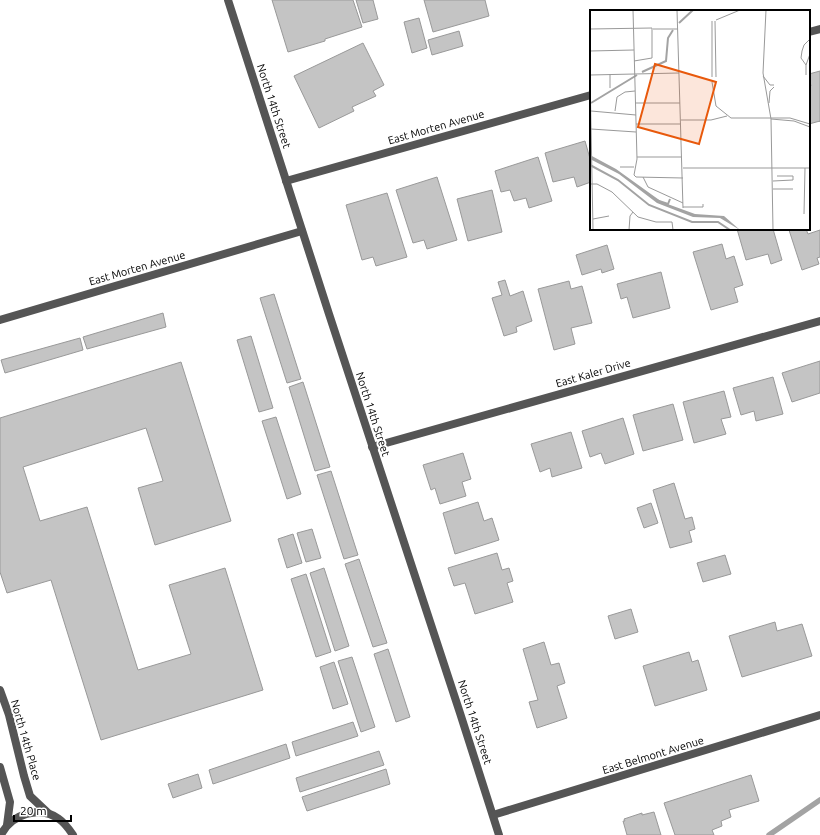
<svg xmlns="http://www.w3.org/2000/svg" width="820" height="835" viewBox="0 0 820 835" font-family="Ubuntu,sans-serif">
  <rect width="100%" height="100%" fill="#fff"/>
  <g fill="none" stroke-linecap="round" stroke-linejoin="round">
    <!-- stream -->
    <path stroke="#a3a3a3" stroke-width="5.5" d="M769,835l51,-35"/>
  </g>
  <!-- building -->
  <g fill="#c4c4c4" stroke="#999">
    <path d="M272,0h81l9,27 -37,12v2l-37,11z"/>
    <path d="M356,0h17l5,19 -15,4z"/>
    <path d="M424,0h61l4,16 -56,16z"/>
    <path d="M419,18l8,30 -15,5 -8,-31z"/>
    <path d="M459,31l4,15 -31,9 -4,-15z"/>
    <path d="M363,43l21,42 -11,6 3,5 -24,11 2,4 -35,17 -25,-52z"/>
    <path d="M820,71v51v-1l-11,3v-37l2,-1 -2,-8v-4z"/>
    <path d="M585,141l6,21v20l-14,5 -3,-10 -21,5 -8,-29z"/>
    <path d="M538,157l14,44 -23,7 -3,-10 -12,3 -4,-11 -9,2 -6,-21z"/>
    <path d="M437,177l20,63 -30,9 -3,-9 -11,3 -17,-53z"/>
    <path d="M492,190l10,42 -34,9 -11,-42z"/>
    <path d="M387,193l20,64 -31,9 -3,-9 -11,3 -16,-55z"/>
    <path d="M737,229h36l9,31 -11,4 -3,-10 -22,6z"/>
    <path d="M793,229h13l2,5 12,-4v27l-3,1 2,6 -17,6 -13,-40z"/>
    <path d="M722,244l4,15 8,-3 9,29 -9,3 4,14 -27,8 -18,-58z"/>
    <path d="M607,245l7,24 -12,4 -1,-4 -19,6 -6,-20z"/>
    <path d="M661,272l9,36 -37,10 -6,-21 -6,2 -4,-15z"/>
    <path d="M505,280l5,16 13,-5 9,30 -16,6 1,5 -13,4 -12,-38 10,-3 -4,-13z"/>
    <path d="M569,281l2,8 11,-3 10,37 -21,5 4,16 -21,6 -16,-61z"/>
    <path d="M274,294l27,85 -14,4 -27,-85z"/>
    <path d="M163,313l3,14 -79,22 -4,-12z"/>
    <path d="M251,336l22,72 -14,4 -22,-72z"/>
    <path d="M80,338l3,12 -78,23 -4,-13z"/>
    <path d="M820,361v32l-28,9 -10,-29z"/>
    <path d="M181,362l50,159 -76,24 -17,-57 25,-7 -17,-53 -123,39 17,54 47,-14 51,163 53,-16 -22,-69 56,-17 38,122 -162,50 -50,-160 -44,13 -7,-21v-154z"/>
    <path d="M773,377l10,37 -27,7 -2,-10 -13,4 -8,-27z"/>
    <path d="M303,382l27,85 -15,4 -26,-84z"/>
    <path d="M724,391l7,26 -10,2 5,15 -32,9 -11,-41z"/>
    <path d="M673,404l10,36 -40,11 -10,-36z"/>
    <path d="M276,417l25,77 -14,5 -25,-78z"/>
    <path d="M623,418l11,36 -29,10 -4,-11 -11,4 -8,-26z"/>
    <path d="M571,432l11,36 -30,9 -2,-9 -10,4 -9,-28z"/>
    <path d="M463,453l8,26 -9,3 4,14 -26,8 -5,-16 -4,2 -8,-25z"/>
    <path d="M331,471l27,84 -14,4 -27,-84z"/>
    <path d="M674,483l11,36 7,-2 3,12 -6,2 3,11 -22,6 -17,-58z"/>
    <path d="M478,502l6,19 8,-3 7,22 -44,14 -12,-41z"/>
    <path d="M651,503l7,20 -14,5 -7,-20z"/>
    <path d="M312,529l9,29 -15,4 -9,-29z"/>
    <path d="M293,534l9,29 -15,5 -9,-29z"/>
    <path d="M497,553l5,17 7,-2 4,13 -6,2 6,19 -38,12 -10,-31 -11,3 -6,-18z"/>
    <path d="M725,555l6,19 -28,8 -6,-19z"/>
    <path d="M359,559l28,84 -14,4 -28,-83z"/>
    <path d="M324,568l25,78 -14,5 -25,-78z"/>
    <path d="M306,574l25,78 -15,5 -25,-78z"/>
    <path d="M631,609l7,23 -23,7 -7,-23z"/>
    <path d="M775,622l2,9 25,-7 10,32 -70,21 -13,-41z"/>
    <path d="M544,642l7,23 8,-2 6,20 -8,3 10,32 -30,10 -8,-26 9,-2 -15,-51z"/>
    <path d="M388,649l22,68 -14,5 -22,-68z"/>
    <path d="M689,652l3,10 6,-2 9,30 -52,16 -12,-40z"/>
    <path d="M352,657l23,70 -14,5 -23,-71z"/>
    <path d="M334,662l14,42 -15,5 -13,-42z"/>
    <path d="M353,722l5,14 -62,20 -4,-14z"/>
    <path d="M286,744l4,14 -77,26 -4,-14z"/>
    <path d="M379,751l5,14 -84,27 -4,-14z"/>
    <path d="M386,769l4,15 -83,27 -5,-14z"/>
    <path d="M198,774l4,14 -29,10 -5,-14z"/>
    <path d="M751,775l8,26 -30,9 2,7 -10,4 1,5 -10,4 2,5h-39l-11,-32z"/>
    <path d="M654,812l7,23h-34l-4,-14h2l-1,-2 18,-6v2z"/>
  </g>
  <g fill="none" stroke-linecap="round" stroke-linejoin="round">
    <!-- street -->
    <g stroke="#555" stroke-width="8">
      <path d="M228,0l101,314 131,399 39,122"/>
      <path d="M809,32l11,-3"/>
      <path d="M286,181l305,-86"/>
      <path d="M0,320l302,-89"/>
      <path d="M372,447l448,-126"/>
      <path d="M0,690l9,25 15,61 6,20 18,17"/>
      <path d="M0,767l10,35 -3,23"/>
      <path d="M493,815l327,-100"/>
      <path d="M1,835c10,-21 39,-30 58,-16 6,4 10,10 14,16"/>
    </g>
  </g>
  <g text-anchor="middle" stroke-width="4" stroke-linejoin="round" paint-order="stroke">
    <!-- street labels -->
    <g font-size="11" fill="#000" stroke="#fff">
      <text transform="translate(274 106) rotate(72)" y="4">North 14th Street</text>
      <text transform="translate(436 127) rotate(-16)" y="4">East Morten Avenue</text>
      <text transform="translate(137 268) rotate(-16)" y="4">East Morten Avenue</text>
      <text transform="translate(593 373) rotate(-16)" y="4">East Kaler Drive</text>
      <text transform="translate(373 414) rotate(72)" y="4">North 14th Street</text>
      <text transform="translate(475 722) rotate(72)" y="4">North 14th Street</text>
      <text transform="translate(26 740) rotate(74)" y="4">North 14th Place</text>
      <text transform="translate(653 755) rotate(-17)" y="4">East Belmont Avenue</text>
    </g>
  </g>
  <!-- overview -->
  <g transform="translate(590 10)">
    <rect width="220" height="220" fill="#fff"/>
    <path d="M0,145l26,14 46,33 33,12 29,2 16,14 -20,-12 -27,-1 -36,-14 -38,-29 -29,-15z" fill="#a3a3a3"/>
    <path fill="none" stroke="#a3a3a3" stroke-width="2" d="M89,13l14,-13M52,62l24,-11 2,-23 5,-8M1,93l46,-28M0,155l28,15 31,25 43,17h26l12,8M66,190l12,4 2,-5"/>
    <path fill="none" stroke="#999" stroke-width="1" d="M43,0l4,149 -3,16 2,2 47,1M87,0l6,198M176,0l-3,63 8,46 2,111M126,10l24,-10M122,11v56M125,11l1,56M0,19l62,-1v30l-18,3M63,19h25M0,41l44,-1M216,55l-5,-7 1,-7 2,-6 6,-6M0,64l3,156M20,64v14M0,65l89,-2M216,65v-10l4,-11M173,66l7,9h4M122,72l4,24 15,12h59l20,6M45,93h45M179,93l1,-12 4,-4M1,101l45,4M25,101l2,-14 8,-5 10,-1M181,109l23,2 16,6M91,110h30l16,-4M46,114h45M1,119l45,3M47,147h45M30,157h14M93,158h127M53,167l5,10 35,16M183,171l20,-1v-4h-16M0,174h7l15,8 26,25 18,5h16l1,8M183,179h20M93,197h20v-3M214,204l1,-46M3,209l16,-3M39,220l1,-14 3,-4"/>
    <path fill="#e8590c" fill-opacity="0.15" stroke="#e8590c" stroke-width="2" d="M65,54l61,18 -17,62 -61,-17z"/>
    <rect width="220" height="220" fill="none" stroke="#000" stroke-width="2"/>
  </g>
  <!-- scale -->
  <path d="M14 815v6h57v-6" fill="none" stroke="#000000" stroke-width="2"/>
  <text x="20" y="815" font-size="12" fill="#000000" stroke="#ffffff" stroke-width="3" paint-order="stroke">20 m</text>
</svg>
